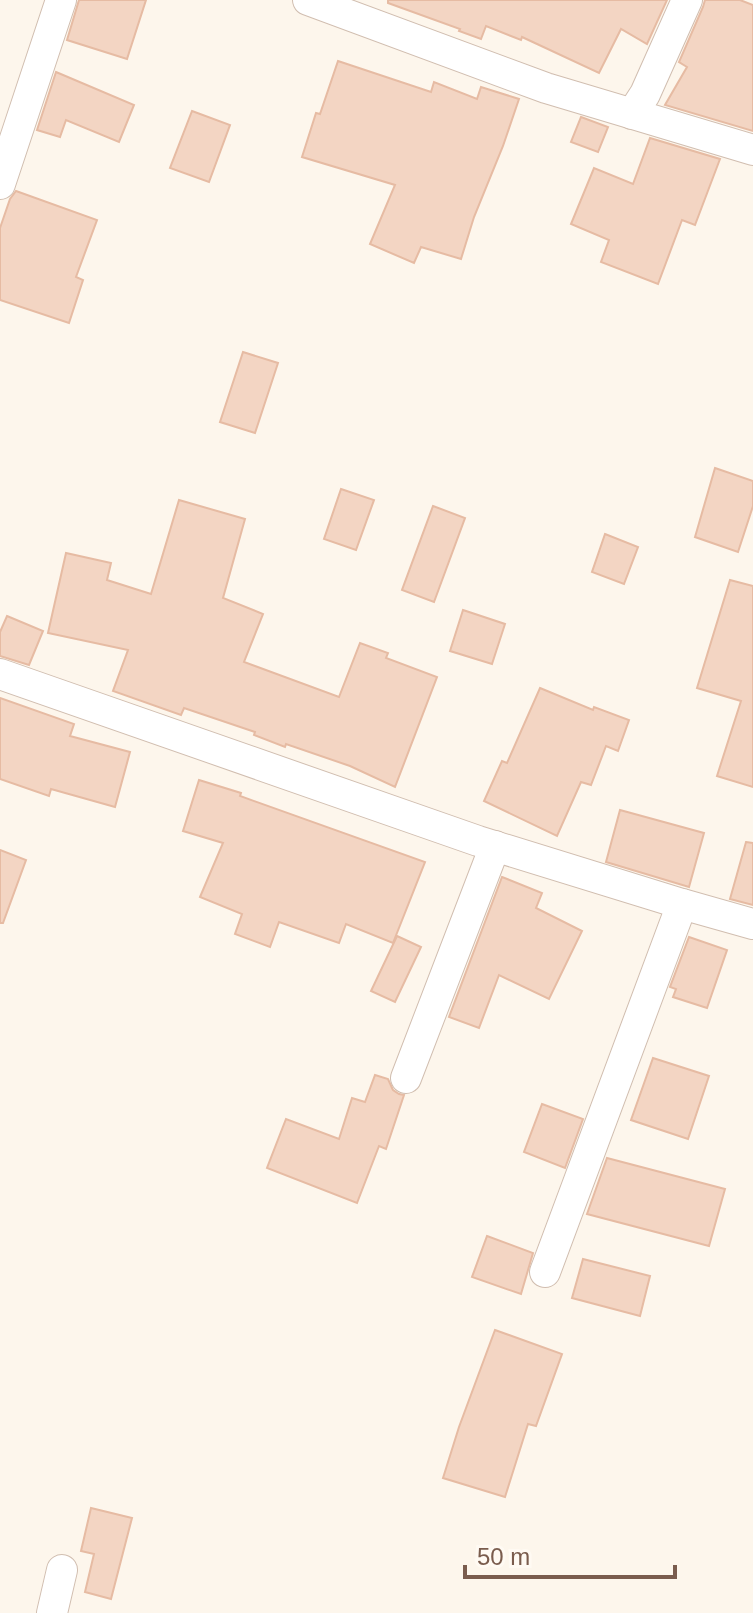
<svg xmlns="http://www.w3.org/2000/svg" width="753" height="1613" viewBox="0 0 753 1613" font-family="Arial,sans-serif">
  <rect width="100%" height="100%" fill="#fdf6ec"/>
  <!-- building -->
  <g fill="#f3d5c3" stroke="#e6bba3" stroke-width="2">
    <path d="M79,0h67l-19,59 -60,-19z"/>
    <path d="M388,0h279l-20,44 -26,-15 -22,44 -77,-36 -1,3 -35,-14 -5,13 -22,-8 1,-2 -72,-26z"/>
    <path d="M705,0h35l13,5v126l-88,-26 22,-38 -8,-5 24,-55z"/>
    <path d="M338,61l93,31 3,-10 43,17 4,-12 38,12 -16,47 -29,71 -13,42 -40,-12 -7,16 -44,-19 25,-59 -93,-28 14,-44 4,1z"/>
    <path d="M56,72l78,33 -15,37 -53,-22 -6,17 -23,-7z"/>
    <path d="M192,111l38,14 -21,57 -39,-14z"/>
    <path d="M581,117l27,10 -10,25 -27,-10z"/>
    <path d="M650,138l70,21 -25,66 -13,-5 -24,64 -57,-22 8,-22 -38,-16 23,-56 39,16z"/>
    <path d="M16,191l81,29 -21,57 7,3 -14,43 -69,-23v-72l10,-29z"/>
    <path d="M243,352l35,11 -23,70 -35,-11z"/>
    <path d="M715,468l38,13v25l-15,46 -43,-15z"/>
    <path d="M341,489l33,11 -18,50 -32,-11z"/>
    <path d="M179,500l66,19 -22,79 40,16 -19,48 95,35 21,-54 28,10 -2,5 51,19 -42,110 -45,-21 -64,-22 -1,3 -31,-12 1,-3 -71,-24 -3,7 -68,-24 15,-41 -80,-17 18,-80 45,10 -4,17 44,14z"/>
    <path d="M433,506l32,12 -31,84 -32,-12z"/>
    <path d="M605,534l33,13 -14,37 -32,-12z"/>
    <path d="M730,580l23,6v201l-36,-11 24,-75 -44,-13z"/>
    <path d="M463,610l42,14 -13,40 -42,-13z"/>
    <path d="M7,616l36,15 -14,34 -29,-9v-24z"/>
    <path d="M540,688l53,22 1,-3 35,13 -11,31 -12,-5 -15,39 -10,-3 -24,54 -73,-35 18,-40 5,2z"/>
    <path d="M0,698l74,26 -4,12 60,16 -15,55 -64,-18 -2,7 -49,-17z"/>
    <path d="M199,780l42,13 -1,3 185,66 -32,81 -47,-19 -7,19 -60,-21 -9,25 -35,-13 7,-20 -42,-17 23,-54 -40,-12z"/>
    <path d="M620,810l84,23 -15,54 -83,-25z"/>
    <path d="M746,842l7,1v62l-23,-6z"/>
    <path d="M0,850l26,10 -23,63h-3z"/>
    <path d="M502,877l40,16 -6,15 46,23 -33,68 -50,-24 -20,53 -30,-11z"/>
    <path d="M397,936l24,11 -26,55 -24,-11z"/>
    <path d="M689,937l38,13 -20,58 -34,-11 3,-8 -6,-2z"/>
    <path d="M653,1058l56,18 -21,63 -57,-19z"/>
    <path d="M375,1075l13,4 5,11 6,4 5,1 -18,54 -7,-3 -22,57 -90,-35 19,-49 53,20 13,-41 13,4z"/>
    <path d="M542,1104l41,15 -18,49 -41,-16z"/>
    <path d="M607,1158l118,31 -16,57 -122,-32z"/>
    <path d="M487,1236l46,17 -12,41 -49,-17z"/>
    <path d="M583,1259l67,17 -10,40 -68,-18z"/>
    <path d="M495,1330l67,24 -26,72 -8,-2 -23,73 -62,-19 16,-51z"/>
    <path d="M91,1508l41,10 -21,81 -26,-7 9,-38 -13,-3z"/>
  </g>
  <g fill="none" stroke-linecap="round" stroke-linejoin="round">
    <defs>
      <g id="minor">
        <path d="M308,0l238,88 207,62"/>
        <path d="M632,114l13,-20 42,-94"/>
        <path d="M0,184l61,-184"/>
        <path d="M0,674l478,167 204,63 71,20"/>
        <path d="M406,1078l89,-232"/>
        <path d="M545,1272l137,-368"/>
        <path d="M52,1613l10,-43"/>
      </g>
    </defs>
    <!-- minor casing -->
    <use href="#minor" stroke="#d1beb0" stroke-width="32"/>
    <!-- minor -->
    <use href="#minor" stroke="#fff" stroke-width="30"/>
  </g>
  <!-- scale -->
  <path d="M465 1565v12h210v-12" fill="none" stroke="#7a5c4d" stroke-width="4"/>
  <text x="477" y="1565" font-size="24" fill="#7a5c4d" stroke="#fffaf3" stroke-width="6" paint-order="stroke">50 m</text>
</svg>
